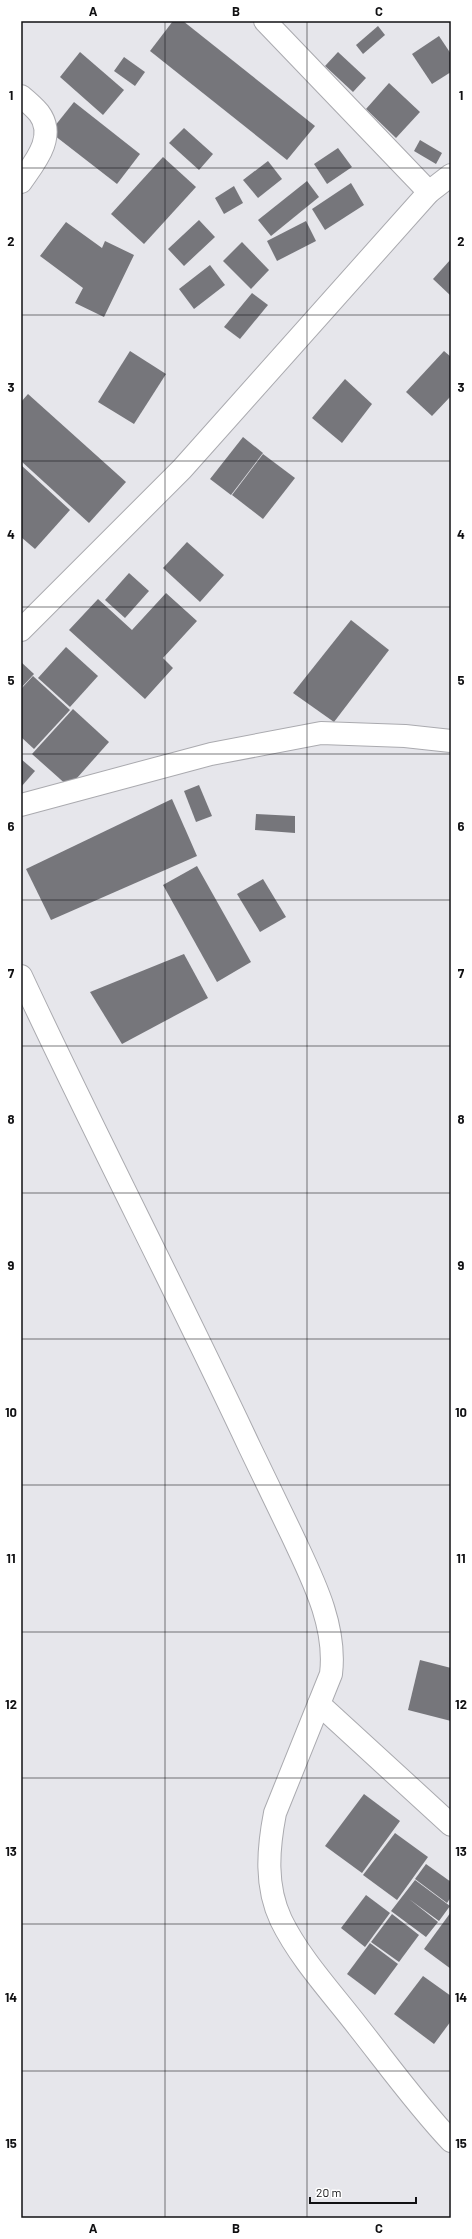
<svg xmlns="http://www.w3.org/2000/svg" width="472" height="2239" viewBox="0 0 472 2239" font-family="Barlow,sans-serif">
  <rect width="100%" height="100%" fill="#e6e6eb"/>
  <!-- building -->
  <g fill="#76767b">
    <path d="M173,21h10l132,105 -28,34 -137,-109z"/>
    <path d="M378,26l7,9 -22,19 -7,-9z"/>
    <path d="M439,36l12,18v18l-19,12 -20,-30z"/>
    <path d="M80,52l44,38 -21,25 -43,-38z"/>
    <path d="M338,52l28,26 -13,14 -28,-26z"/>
    <path d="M124,57l21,15 -10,14 -21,-15z"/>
    <path d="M389,83l31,29 -24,26 -30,-29z"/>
    <path d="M74,102l66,52 -23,30 -67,-52z"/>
    <path d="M184,128l29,26 -14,16 -30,-27z"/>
    <path d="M420,140l22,13 -6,11 -22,-13z"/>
    <path d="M338,148l14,19 -25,17 -13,-20z"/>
    <path d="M163,157l33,30 -52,57 -33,-30z"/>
    <path d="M268,161l14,18 -24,19 -15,-18z"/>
    <path d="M307,181l12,16 -48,39 -13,-16z"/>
    <path d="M351,183l13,22 -39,25 -13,-21z"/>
    <path d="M234,186l9,17 -19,11 -9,-16z"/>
    <path d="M199,220l16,17 -31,29 -16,-17z"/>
    <path d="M306,221l10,20 -39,20 -10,-20z"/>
    <path d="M66,222l36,26 3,-7 29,14 -30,62 -29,-14 8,-15 -43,-32z"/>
    <path d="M242,242l27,28 -18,19 -28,-28z"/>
    <path d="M451,259v37l-18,-17z"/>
    <path d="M210,265l15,20 -31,24 -15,-20z"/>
    <path d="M252,293l16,12 -28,34 -16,-12z"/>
    <path d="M130,351l36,23 -32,50 -36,-22z"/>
    <path d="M444,351l7,6v39l-19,20 -26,-24z"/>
    <path d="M345,379l27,25 -30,39 -30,-25z"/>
    <path d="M28,394l98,88 -37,41 -68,-62v-59z"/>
    <path d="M243,437l20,16 -32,42 -21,-16z"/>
    <path d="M263,454l32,24 -32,41 -31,-24z"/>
    <path d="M21,465l49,45 -35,39 -14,-12z"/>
    <path d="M187,542l37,33 -24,27 -37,-34z"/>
    <path d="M129,573l20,18 -24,27 -20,-18z"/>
    <path d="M166,593l31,28 -34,37 10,10 -28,31 -76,-69 29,-31 34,31z"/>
    <path d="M351,620l38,30 -55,72 -41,-29z"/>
    <path d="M66,647l32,29 -28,31 -32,-29z"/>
    <path d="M21,662l13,12 -13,14z"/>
    <path d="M33,676l37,34 -36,39 -13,-12v-48z"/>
    <path d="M73,709l36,33 -40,45 -37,-33z"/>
    <path d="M21,759l14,12 -14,16z"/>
    <path d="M199,785l13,31 -16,6 -12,-31z"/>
    <path d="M172,799l25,57 -146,64 -25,-51z"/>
    <path d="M256,814l39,2v17l-40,-3z"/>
    <path d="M197,866l54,96 -34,20 -54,-97z"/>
    <path d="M263,879l23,38 -26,15 -23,-38z"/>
    <path d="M184,954l24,44 -86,46 -32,-52z"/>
    <path d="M420,1660l31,8v53l-43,-11z"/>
    <path d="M364,1794l36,27 -38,52 -37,-27z"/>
    <path d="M395,1833l33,24 -31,43 -34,-25z"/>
    <path d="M426,1864l25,18v15l-4,6 -32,-24z"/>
    <path d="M415,1880l35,26 -11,15 -30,-22 29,23 -12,15 -35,-26z"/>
    <path d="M366,1895l24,18 -25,34 -24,-19z"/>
    <path d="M451,1912v57l-27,-20z"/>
    <path d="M392,1914l27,21 -20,27 -28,-20z"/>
    <path d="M370,1943l28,21 -23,31 -28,-21z"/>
    <path d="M423,1976l28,20v25l-17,23 -40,-30z"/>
  </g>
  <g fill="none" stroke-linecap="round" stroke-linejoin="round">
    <defs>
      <g id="minor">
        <path d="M265,21l164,171"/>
        <path d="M21,96c6,5 13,11 18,17 18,24 -5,50 -18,69"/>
        <path d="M21,630l161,-161 247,-277 22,-17"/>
        <path d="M21,805l190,-51 110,-21 84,3 46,5"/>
        <path d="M319,1704l132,121"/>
      </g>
      <path id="tertiary" d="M21,976c74,159 155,314 229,472 14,29 28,58 42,87 20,43 45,90 39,139l-56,139c-7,36 -10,73 6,107 19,39 52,74 78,108 30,38 58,77 92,113"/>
    </defs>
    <!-- minor casing -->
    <use href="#minor" stroke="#aaaaaf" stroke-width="24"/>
    <!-- tertiary casing -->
    <use href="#tertiary" stroke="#aaaaaf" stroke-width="24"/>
    <!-- minor -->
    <use href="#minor" stroke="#fff" stroke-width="22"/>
    <!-- tertiary -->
    <use href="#tertiary" stroke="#fff" stroke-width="22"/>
  </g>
  <!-- grid -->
  <path fill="none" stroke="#111113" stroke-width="1" stroke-opacity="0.55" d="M165,21v2197M307,21v2197M21,168h430M21,315h430M21,461h430M21,607h430M21,754h430M21,900h430M21,1046h430M21,1193h430M21,1339h430M21,1485h430M21,1632h430M21,1778h430M21,1924h430M21,2071h430"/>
  <!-- border -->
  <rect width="472" height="2239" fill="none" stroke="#ffffff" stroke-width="44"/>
  <!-- scale -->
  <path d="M310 2197v6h106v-6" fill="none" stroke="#111113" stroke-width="2"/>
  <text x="316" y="2197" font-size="12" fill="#111113" stroke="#ffffff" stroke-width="3" paint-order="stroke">20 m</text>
  <rect x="22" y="22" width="428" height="2195" fill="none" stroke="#111113" stroke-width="1.5"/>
  <g font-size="13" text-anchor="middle" font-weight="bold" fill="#111113">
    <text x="93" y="16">A</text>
    <text x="236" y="16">B</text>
    <text x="379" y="16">C</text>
    <text x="11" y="100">1</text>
    <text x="461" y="100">1</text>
    <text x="11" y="246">2</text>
    <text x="461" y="246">2</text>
    <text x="11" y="392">3</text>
    <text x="461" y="392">3</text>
    <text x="11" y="539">4</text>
    <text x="461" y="539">4</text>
    <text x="11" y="685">5</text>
    <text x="461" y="685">5</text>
    <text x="11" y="831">6</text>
    <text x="461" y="831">6</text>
    <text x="11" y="978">7</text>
    <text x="461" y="978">7</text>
    <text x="11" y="1124">8</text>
    <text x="461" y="1124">8</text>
    <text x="11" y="1270">9</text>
    <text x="461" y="1270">9</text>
    <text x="11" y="1417">10</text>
    <text x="461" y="1417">10</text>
    <text x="11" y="1563">11</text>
    <text x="461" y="1563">11</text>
    <text x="11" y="1709">12</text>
    <text x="461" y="1709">12</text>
    <text x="11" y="1856">13</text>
    <text x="461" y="1856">13</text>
    <text x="11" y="2002">14</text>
    <text x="461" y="2002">14</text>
    <text x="11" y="2148">15</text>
    <text x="461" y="2148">15</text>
    <text x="93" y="2233">A</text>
    <text x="236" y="2233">B</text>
    <text x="379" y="2233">C</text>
  </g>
</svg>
